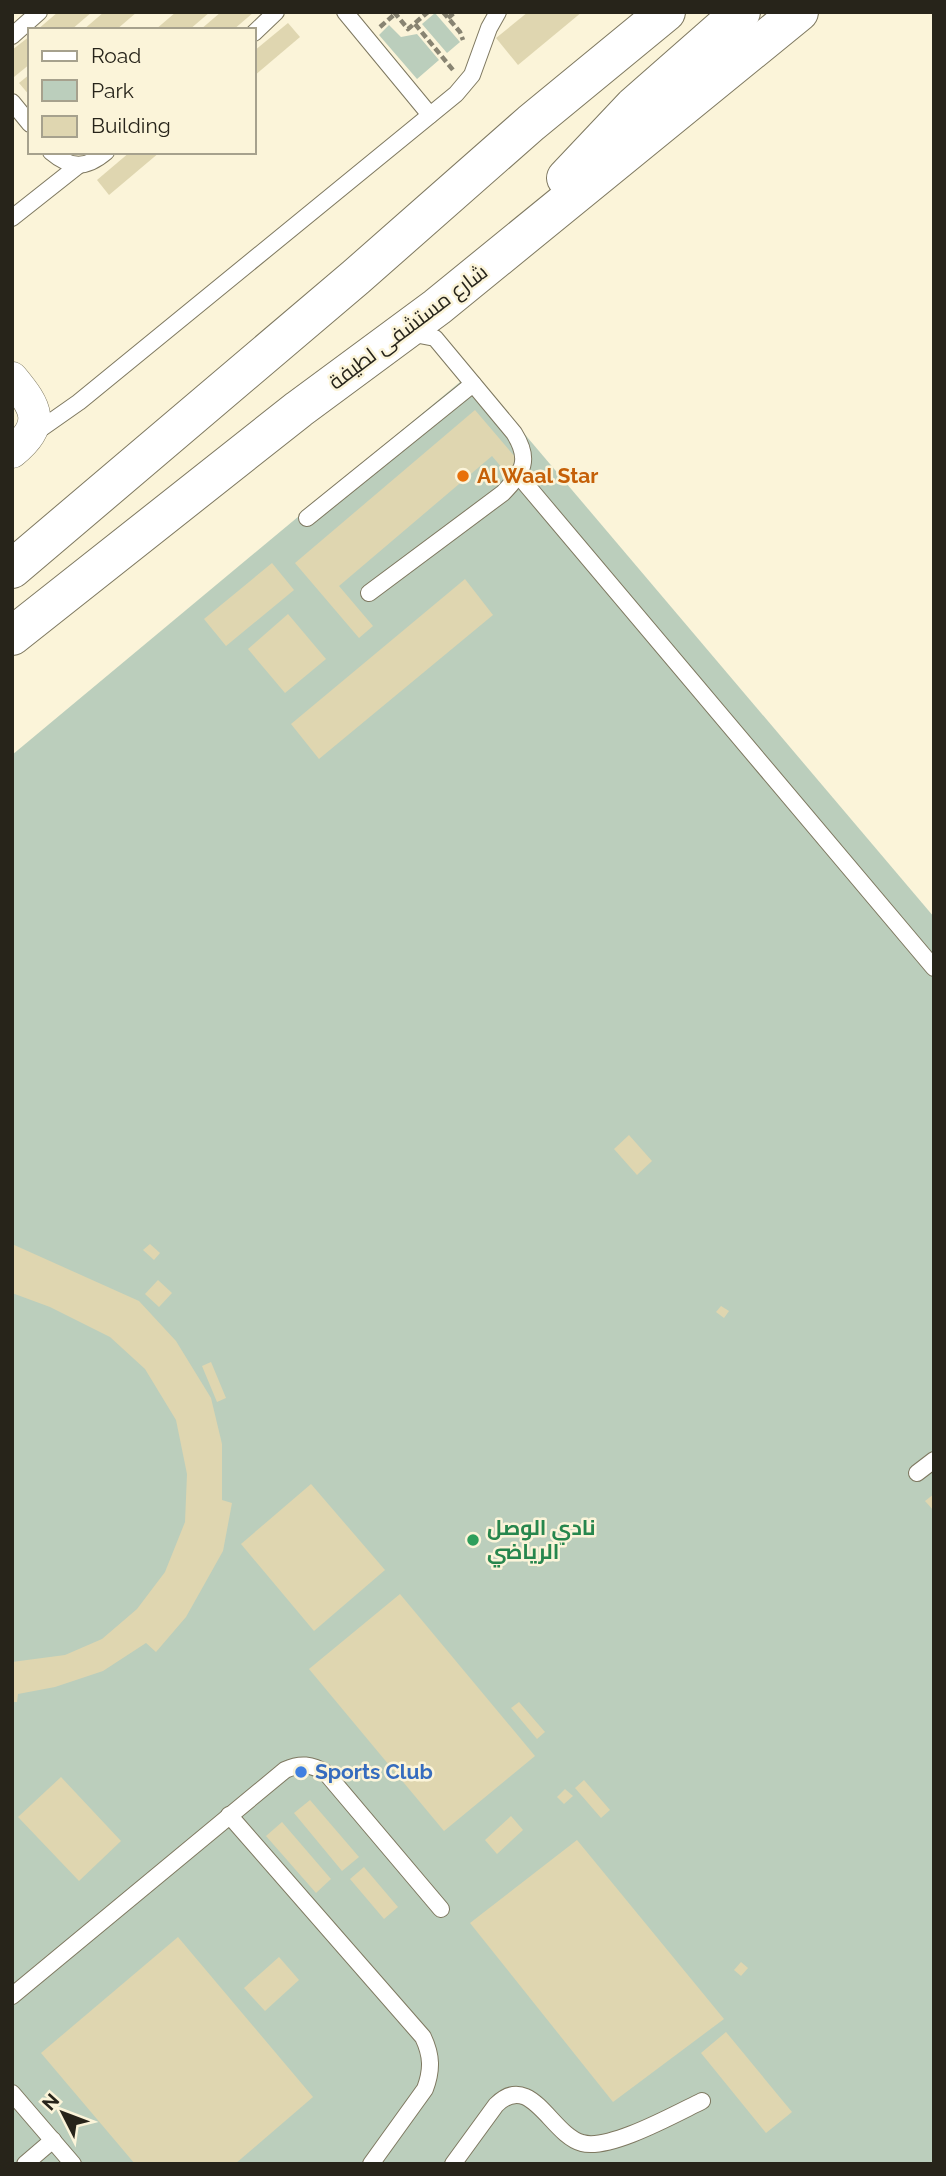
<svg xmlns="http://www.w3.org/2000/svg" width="946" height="2176" viewBox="0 0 946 2176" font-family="Raleway,Cairo,sans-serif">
  <rect width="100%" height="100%" fill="#fbf4d9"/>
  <!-- green -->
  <g fill="#bbcebc">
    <path d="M435,13l25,29 -13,11 -25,-29z"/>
    <path d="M389,25l12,12 16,-3 22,26 -22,19 -38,-44z"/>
    <path d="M472,372l462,545v1247h-922v-1409z"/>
  </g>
  <!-- building -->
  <g fill="#dfd6b0">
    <path d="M58,12h34l-21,18h-34z"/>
    <path d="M104,12h33l-21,18h-33z"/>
    <path d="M176,12h34l-21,18h-34z"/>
    <path d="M221,12h33l-21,18h-33z"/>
    <path d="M528,12h54l-64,53 -22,-27z"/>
    <path d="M288,23l12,14 -46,39v-25z"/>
    <path d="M30,36v28l-16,13 -2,-2v-25z"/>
    <path d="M30,74v22l-11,-13z"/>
    <path d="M130,152h30l-51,43 -12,-15z"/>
    <path d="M475,410l46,54 -13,11 -16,-19 -153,130 34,40 -14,12 -64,-75z"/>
    <path d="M272,563l22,27 -68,56 -22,-27z"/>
    <path d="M465,579l28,36 -174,144 -28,-35z"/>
    <path d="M288,614l38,45 -41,34 -37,-44z"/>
    <path d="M629,1135l23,26 -15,14 -23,-26z"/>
    <path d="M12,1244l127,57 37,40 35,57 11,46v56l10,3 -9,48 -37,66 -30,35 -10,-9 -43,28 -48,16 -37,7 -1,8h-5v-40l53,-7 37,-16 35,-30 28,-37 20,-50 2,-48 -11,-54 -31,-51 -35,-32 -60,-30 -38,-14z"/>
    <path d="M150,1244l10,9 -6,7 -11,-10z"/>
    <path d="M158,1280l14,13 -13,14 -14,-13z"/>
    <path d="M721,1306l8,5 -5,7 -8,-6z"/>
    <path d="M211,1362l15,36 -9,4 -15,-36z"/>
    <path d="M311,1484l74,86 -71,61 -73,-87z"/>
    <path d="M934,1494v17l-9,-10z"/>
    <path d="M400,1594l135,162 -91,75 -135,-162z"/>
    <path d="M519,1702l26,30 -8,7 -26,-31z"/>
    <path d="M61,1777l60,64 -42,40 -61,-64z"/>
    <path d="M584,1780l26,30 -9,8 -26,-30z"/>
    <path d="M565,1789l8,7 -9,8 -7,-7z"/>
    <path d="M310,1800l49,57 -17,14 -48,-58z"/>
    <path d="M511,1816l12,14 -26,24 -12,-14z"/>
    <path d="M282,1822l49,57 -15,14 -50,-57z"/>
    <path d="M577,1840l147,179 -111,83 -143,-179z"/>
    <path d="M364,1867l34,40 -14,12 -34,-40z"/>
    <path d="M178,1937l135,160 -78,67h-100l-94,-111z"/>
    <path d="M279,1957l20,23 -34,31 -21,-23z"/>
    <path d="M741,1962l7,6 -7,8 -7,-6z"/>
    <path d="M726,2032l66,80 -26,21 -65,-80z"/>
  </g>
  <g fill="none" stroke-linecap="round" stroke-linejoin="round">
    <defs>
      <g id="service">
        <path d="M345,12l85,103"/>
        <path d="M254,33l22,-21"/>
        <path d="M12,36l27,-24"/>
        <path d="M12,102l18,22"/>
        <path d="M51,152c20,17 35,17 55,0"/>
        <path d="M12,218l67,-53"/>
        <path d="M32,435l47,-33 377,-308 16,-19 17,-47 9,-16"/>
        <path d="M519,476l415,492"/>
        <path d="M307,518l166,-134"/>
        <path d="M369,593l134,-100c20,-21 28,-33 11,-60l-79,-95 -26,-5"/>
        <path d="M917,1473l17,-13"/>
        <path d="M229,1815l194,222c9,19 9,33 2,52l-54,75"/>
        <path d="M12,1996l273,-226c15,-7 27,-6 41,3l115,136"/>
        <path d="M12,2093l61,71"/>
        <path d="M25,2164l28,-24"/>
        <path d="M453,2164l43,-59c35,-35 55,30 86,38 27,8 93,-29 120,-42"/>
      </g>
      <path id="minor" d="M12,378c24,29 35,46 0,74"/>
      <g id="secondary">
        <path d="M566,178l68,-72 107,-94"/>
        <path d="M12,569l344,-292 175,-154 135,-111"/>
        <path d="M12,636l287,-227 138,-102 362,-295"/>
      </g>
    </defs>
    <!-- service casing -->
    <use href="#service" stroke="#7e7860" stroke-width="18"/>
    <!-- minor casing -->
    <use href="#minor" stroke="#7e7860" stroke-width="33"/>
    <!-- secondary casing -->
    <use href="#secondary" stroke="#7e7860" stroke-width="40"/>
    <!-- path -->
    <g stroke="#888472" stroke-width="4.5" stroke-dasharray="7 3.5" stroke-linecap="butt">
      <path d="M394,12l14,17 20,-17"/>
      <path d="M443,12l17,20 3,8"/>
      <path d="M448,18l7,-6"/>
      <path d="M415,24l38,46"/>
      <path d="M380,27l15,-13"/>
    </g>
    <!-- service -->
    <use href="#service" stroke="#fff" stroke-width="16"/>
    <!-- minor -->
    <use href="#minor" stroke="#fff" stroke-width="32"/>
    <!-- secondary -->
    <use href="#secondary" stroke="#fff" stroke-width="38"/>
  </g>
  <!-- markers -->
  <circle fill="#e8710a" stroke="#fbf4d9" stroke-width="2.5" cx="463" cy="476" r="7"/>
  <circle fill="#2e9e5b" stroke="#fbf4d9" stroke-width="2.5" cx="473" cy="1540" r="7"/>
  <circle fill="#3f7fe0" stroke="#fbf4d9" stroke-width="2.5" cx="301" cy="1772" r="7"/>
  <g text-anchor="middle" stroke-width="5" stroke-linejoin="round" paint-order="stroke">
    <!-- street labels -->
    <g font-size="21" fill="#27241a" stroke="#fbf4d9">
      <text transform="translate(408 327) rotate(-37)" y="7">شارع مستشفى لطيفة</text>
    </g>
    <!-- food labels -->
    <g font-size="21" font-weight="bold" fill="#c56008" stroke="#fbf4d9" text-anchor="start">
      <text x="477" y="483">Al Waal Star</text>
    </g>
    <!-- leisure labels -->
    <g font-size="21" font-weight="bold" fill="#27864d" stroke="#fbf4d9" text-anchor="start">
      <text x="487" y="1535">نادي الوصل<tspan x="487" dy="24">الرياضي</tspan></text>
    </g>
    <!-- shop labels -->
    <g font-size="21" font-weight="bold" fill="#366cbe" stroke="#fbf4d9" text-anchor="start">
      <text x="315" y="1779">Sports Club</text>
    </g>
  </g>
  <!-- border -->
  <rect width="946" height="2176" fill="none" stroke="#27241a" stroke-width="28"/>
  <!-- legend -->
  <rect x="28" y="28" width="228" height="126" fill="#fbf4d9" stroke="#a6a18d" stroke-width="2"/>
  <rect x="42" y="51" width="35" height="10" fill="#ffffff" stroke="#a6a18d" stroke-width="2"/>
  <text x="91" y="63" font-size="21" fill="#27241a">Road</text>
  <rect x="42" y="80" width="35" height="21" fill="#bbcebc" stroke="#a6a18d" stroke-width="2"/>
  <text x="91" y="98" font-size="21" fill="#27241a">Park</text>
  <rect x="42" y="116" width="35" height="21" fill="#dfd6b0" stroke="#a6a18d" stroke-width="2"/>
  <text x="91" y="133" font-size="21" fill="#27241a">Building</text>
  <!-- north arrow -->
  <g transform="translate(63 2113) rotate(312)" stroke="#fbf4d9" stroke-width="5" paint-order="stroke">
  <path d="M0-5L12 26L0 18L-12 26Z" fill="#27241a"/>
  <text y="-10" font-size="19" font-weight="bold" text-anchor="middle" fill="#27241a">N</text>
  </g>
</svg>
